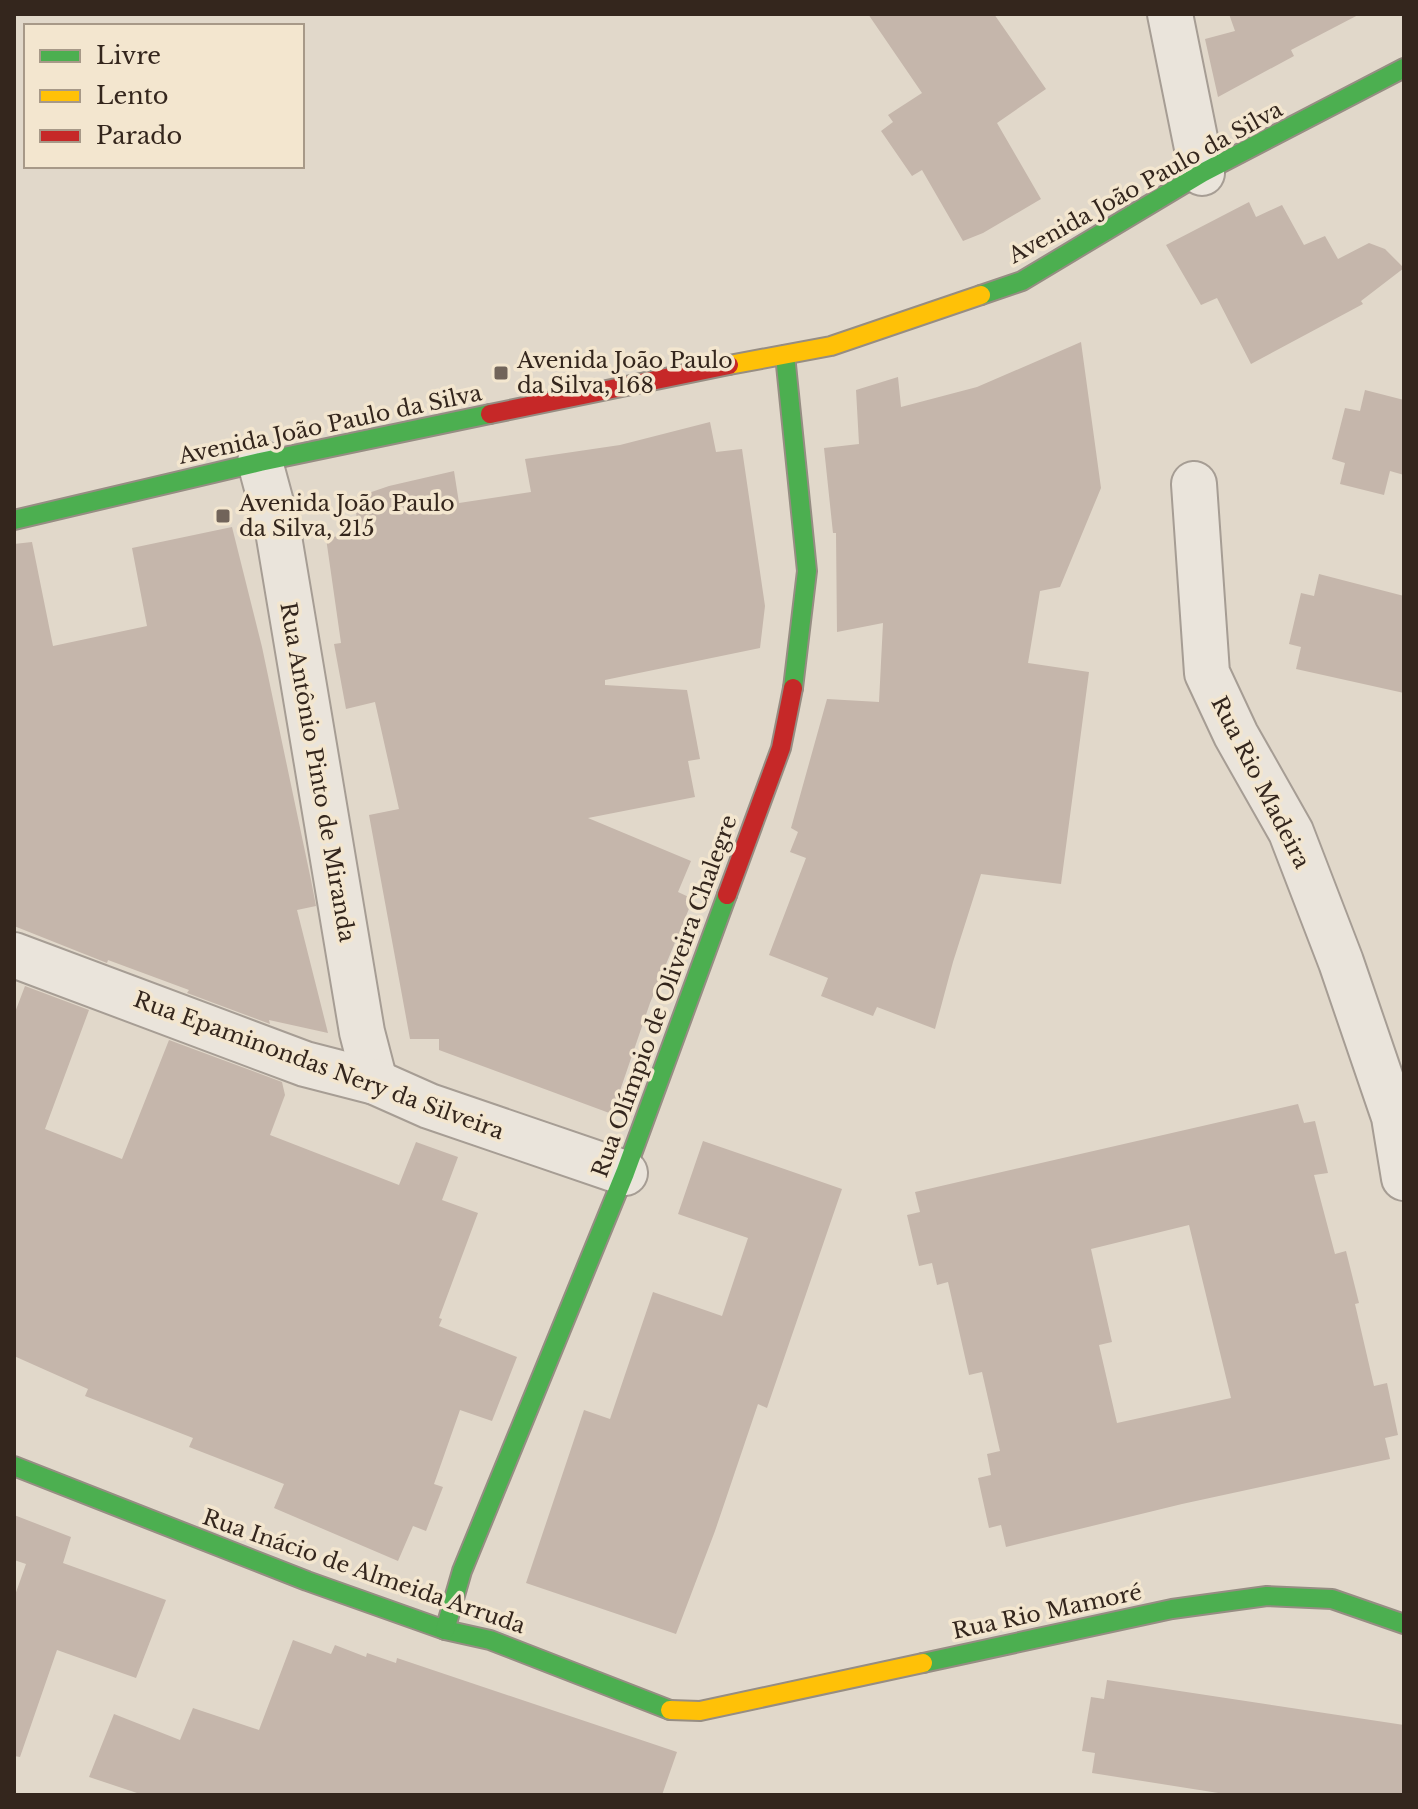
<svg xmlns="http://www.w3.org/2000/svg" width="1418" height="1809" viewBox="0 0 1418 1809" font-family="'Libre Baskerville',serif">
  <rect width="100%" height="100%" fill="#e1d8ca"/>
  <!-- building -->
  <g fill="#c5b6ab" fill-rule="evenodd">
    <path d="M868,14h126l52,75 -49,34 44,76 -58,34 -20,8 -41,-71 -10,6 -31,-45 12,-9 -5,-7 34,-22z"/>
    <path d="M1229,14h131l-69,36 3,6 -76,41 -13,-58 30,-8z"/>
    <path d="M1249,202l7,15 26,-12 22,40 21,-9 13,23 31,-16 16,6 19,19 -43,33 2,3 -112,60 -34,-66 -16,7 -35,-60z"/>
    <path d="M1081,342l20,146 -41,99 -20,4 -12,72 61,9 -28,212 -80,-10 -28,88 -18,67 -58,-22 -4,9 -52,-20 7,-18 -59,-23 37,-97 -16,-6 8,-20 -7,-4 36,-129 52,3 4,-79 -46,9 -1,-99h-3l-9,-85 35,-4 -3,-54 42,-13 3,30 76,-20z"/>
    <path d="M1365,390l39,10v75l-14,-4 -6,24 -44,-11 5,-21 -13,-4 13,-51 15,3z"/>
    <path d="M710,422l6,30 26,-3 23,157 -5,42 -155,32v5l82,5 13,69 -12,2 7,36 -107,21 103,43 -13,31 15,7 -43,104 -38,111 -173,-64v-11h-29l-41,-224 30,-6 -24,-107 -29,7 -12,-65 7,-1 -15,-105 33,-5 -5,-35 35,-12 65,-15 5,32 72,-11 -6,-33 95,-14z"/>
    <path d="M232,527l30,120 49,233 5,26 -19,4 31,123 -59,-13 1,4 -83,-31 2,-3 -81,-30 -1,3 -93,-37v-382l18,-2 21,104 94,-20 -15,-78z"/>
    <path d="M1319,574l85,22v97l-108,-24 5,-22 -12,-3 12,-51 13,3z"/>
    <path d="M25,986l64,24 -44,119 77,30 47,-119 113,42 3,13 -15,40 129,50 17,-43 42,15 -16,43 36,13 -39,105 3,1 -3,7 78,31 -25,64 -32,-11 -26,74 9,3 -17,44 -13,-5 -15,35 -124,-53 10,-24 -95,-37 4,-9 -108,-42 3,-7 -74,-33v-341z"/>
    <path d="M1298,1104l6,19 11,-2 13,52 -14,2 21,79 11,-3 13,52 -4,1 19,82 13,-3 11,52 -13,3 5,21 -208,45 -176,43 -5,-22 -12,3 -11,-50 13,-3 -4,-21 13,-3 -18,-79 -13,3 -21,-93 -11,3 -5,-22 -13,3 -12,-51 13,-3 -5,-20zM1189,1225l42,173 -114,25 -18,-78 13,-3 -21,-93z"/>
    <path d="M703,1141l139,48 -75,219 -9,-4 -43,127 -39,103 -150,-51 58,-173 26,9 43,-127 69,24 26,-78 -70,-24z"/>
    <path d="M14,1515l57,22 -8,26 103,37 -30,78 -79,-28 -37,107 -6,-1v-158l12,-34 -12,-4z"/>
    <path d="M293,1640l38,14 4,-9 31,12 1,-4 29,10 1,-5 280,94 -15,43h-519l-54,-18 25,-63 66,26 13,-32 66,22z"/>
    <path d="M1107,1680l297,45v70h-173l-139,-22 3,-20 -13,-2 9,-54 13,2z"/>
  </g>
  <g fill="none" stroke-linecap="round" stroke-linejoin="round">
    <defs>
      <g id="street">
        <path d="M1170,14l32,159"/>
        <path d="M260,462l17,63 85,507 13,50"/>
        <path d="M1194,484l13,189 29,62 55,97 50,130 53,155 10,61"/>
        <path d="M14,955l291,109 70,18 54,24 196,67"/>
      </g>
      <g id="fast">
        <path d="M981,295l41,-14 180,-108 202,-105"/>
        <path d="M785,355l22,216 -14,117"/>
        <path d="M14,520l246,-58 230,-48"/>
        <path d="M14,1466l293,115 138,49 45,10 180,70"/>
        <path d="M445,1630l17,-59 163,-398 102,-278"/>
        <path d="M923,1663l249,-54 95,-13 65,3 72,25"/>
      </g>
      <g id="slow">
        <path d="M729,365l102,-19 150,-51"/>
        <path d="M670,1710l30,1 223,-48"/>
      </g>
      <g id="jam">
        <path d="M490,414l239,-49"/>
        <path d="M727,895l54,-147 12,-60"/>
      </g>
    </defs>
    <!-- street casing -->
    <use href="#street" stroke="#a69d94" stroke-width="48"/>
    <!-- fast casing -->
    <use href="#fast" stroke="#968d83" stroke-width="22"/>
    <!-- slow casing -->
    <use href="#slow" stroke="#968d83" stroke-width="22"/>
    <!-- jam casing -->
    <use href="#jam" stroke="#968d83" stroke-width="22"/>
    <!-- street -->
    <use href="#street" stroke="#eae4db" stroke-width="44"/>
    <!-- fast -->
    <use href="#fast" stroke="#4caf50" stroke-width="18"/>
    <!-- slow -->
    <use href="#slow" stroke="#ffc107" stroke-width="18"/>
    <!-- jam -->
    <use href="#jam" stroke="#c62828" stroke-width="18"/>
  </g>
  <!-- markers -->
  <g fill="#71645a" stroke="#f3e6cf" stroke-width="3">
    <rect x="493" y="365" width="16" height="16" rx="4"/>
    <rect x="215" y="508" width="16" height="16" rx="4"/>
  </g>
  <g text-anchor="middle" stroke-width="7" stroke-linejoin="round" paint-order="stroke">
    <!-- street labels -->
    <g font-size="22" fill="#34261d" stroke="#f3e6cf">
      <text transform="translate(1145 182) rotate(-29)" y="8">Avenida João Paulo da Silva</text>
      <text transform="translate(330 424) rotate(-12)" y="8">Avenida João Paulo da Silva</text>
      <text transform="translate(318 772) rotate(80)" y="8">Rua Antônio Pinto de Miranda</text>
      <text transform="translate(1261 782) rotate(63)" y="8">Rua Rio Madeira</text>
      <text transform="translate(664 996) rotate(-70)" y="8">Rua Olímpio de Oliveira Chalegre</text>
      <text transform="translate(319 1065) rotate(20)" y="8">Rua Epaminondas Nery da Silveira</text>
      <text transform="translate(364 1571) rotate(19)" y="8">Rua Inácio de Almeida Arruda</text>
      <text transform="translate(1047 1611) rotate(-12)" y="8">Rua Rio Mamoré</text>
    </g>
    <!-- poi labels -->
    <g font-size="22" fill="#34261d" stroke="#f3e6cf" text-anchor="start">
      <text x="517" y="368">Avenida João Paulo<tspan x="517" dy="25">da Silva, 168</tspan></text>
      <text x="239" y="511">Avenida João Paulo<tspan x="239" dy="25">da Silva, 215</tspan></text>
    </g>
  </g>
  <!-- border -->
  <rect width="1418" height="1809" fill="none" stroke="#34261d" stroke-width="32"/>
  <!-- legend -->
  <rect x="24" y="24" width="280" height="144" fill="#f3e6cf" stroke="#a79988" stroke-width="2"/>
  <rect x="40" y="50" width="40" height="12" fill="#4caf50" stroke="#a79988" stroke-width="2"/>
  <text x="96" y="64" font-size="24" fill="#34261d">Livre</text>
  <rect x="40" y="90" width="40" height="12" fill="#ffc107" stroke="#a79988" stroke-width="2"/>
  <text x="96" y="104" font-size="24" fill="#34261d">Lento</text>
  <rect x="40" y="130" width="40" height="12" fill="#c62828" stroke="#a79988" stroke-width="2"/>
  <text x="96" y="144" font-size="24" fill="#34261d">Parado</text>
</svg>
